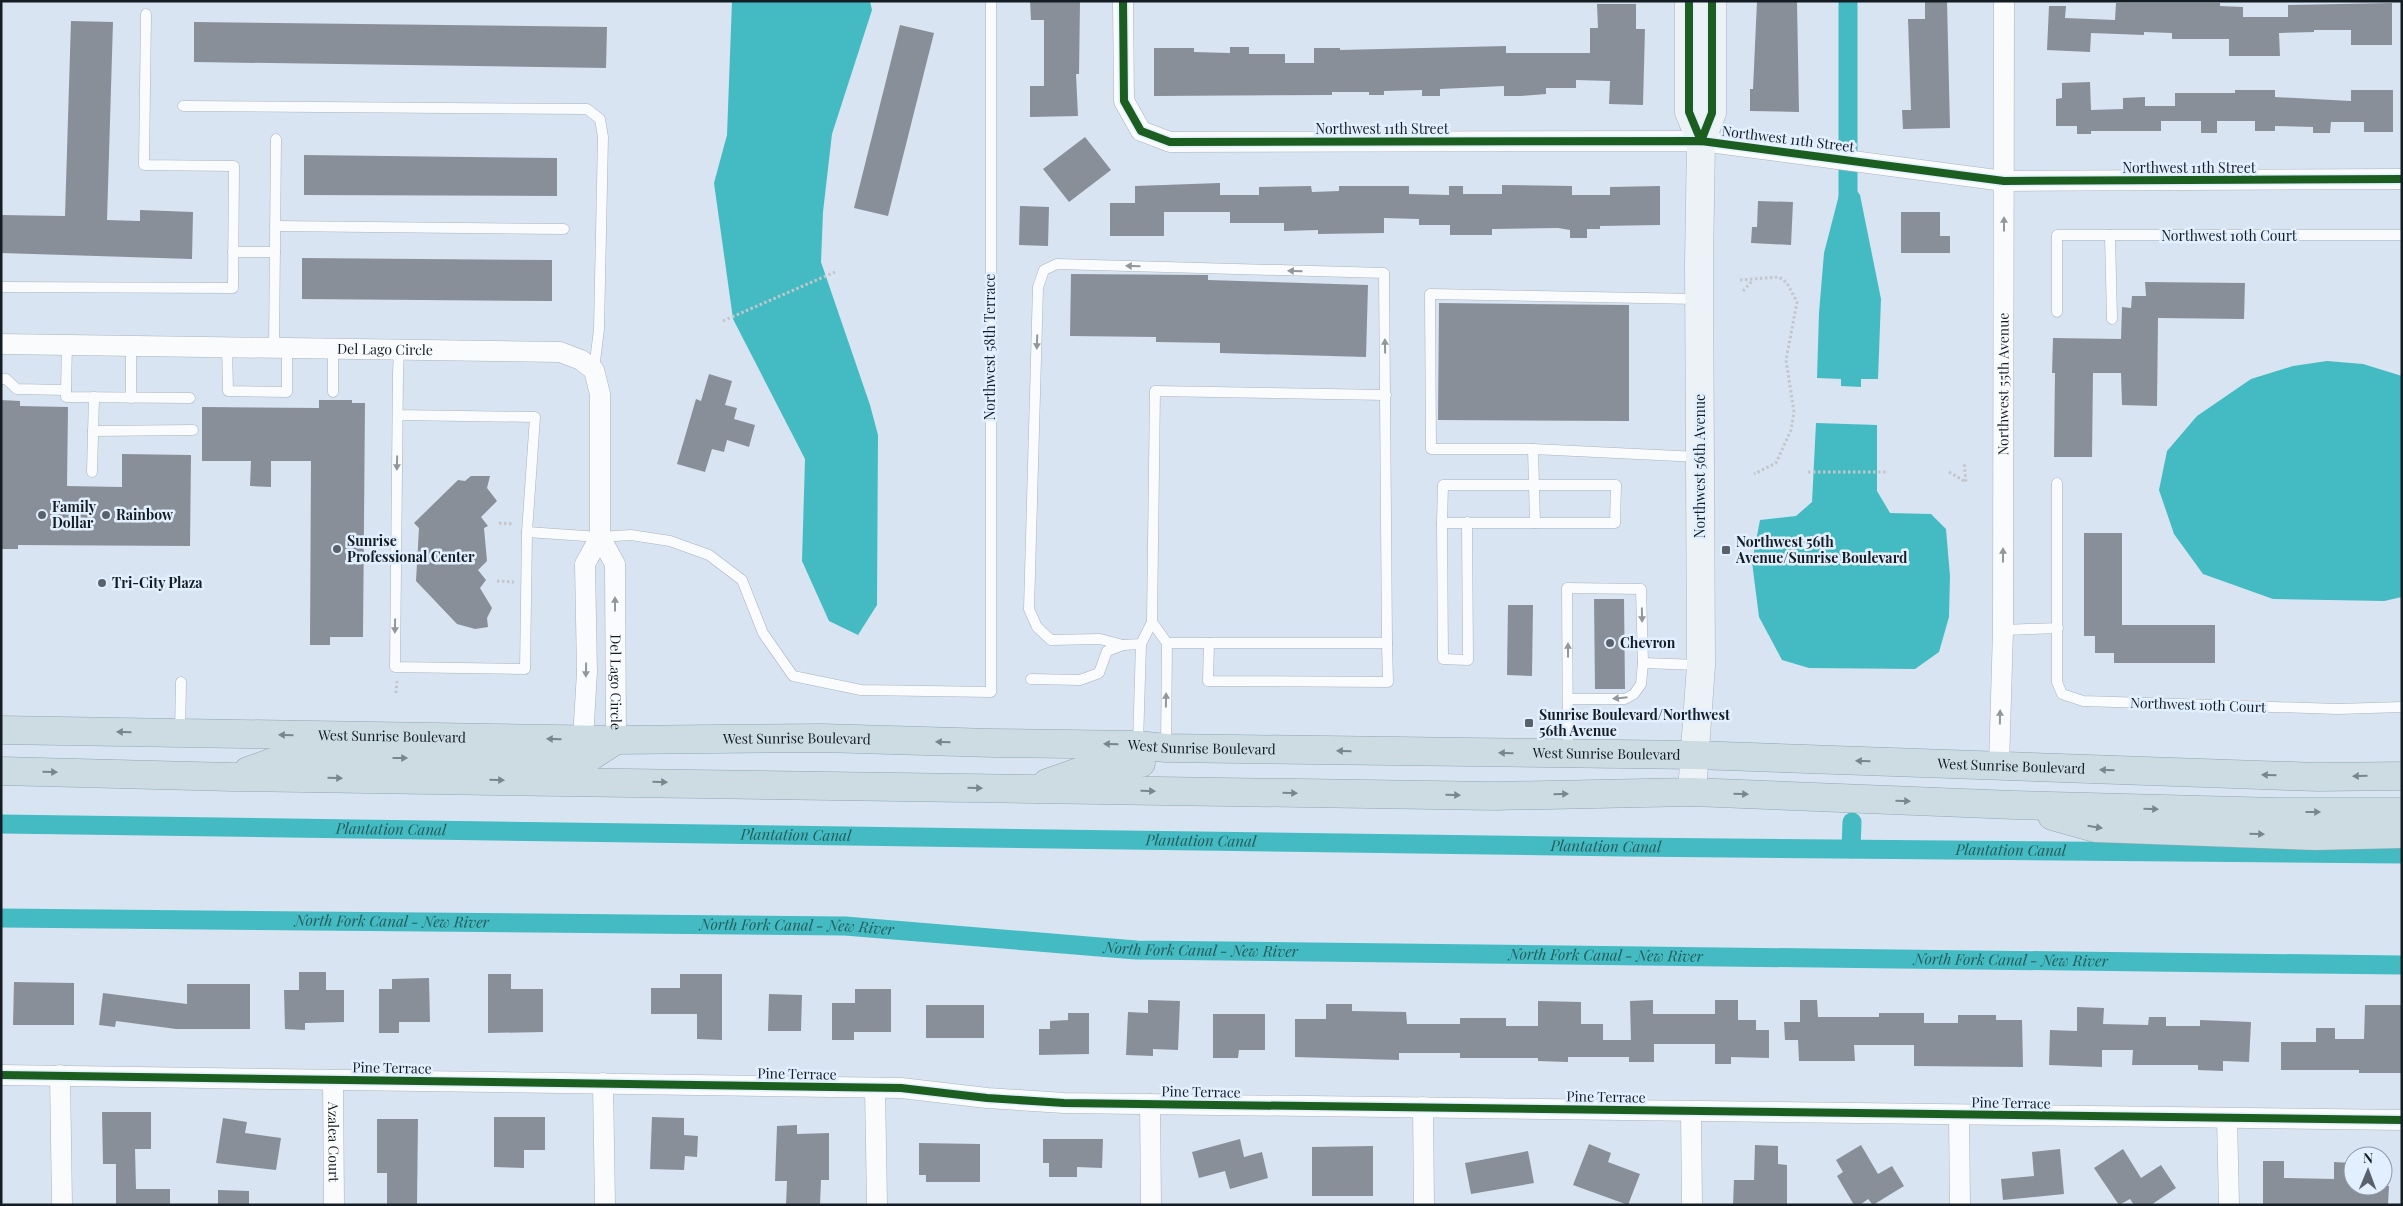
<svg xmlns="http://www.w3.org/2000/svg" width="2403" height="1206" viewBox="0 0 2403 1206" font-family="'Playfair Display',serif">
  <rect width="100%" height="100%" fill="#d8e4f2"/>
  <!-- water -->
  <g fill="#44bbc2">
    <path d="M732,1h138l2,9 -40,124 -9,78 -2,50 49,143 8,30 -1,170 -19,30 -29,-14 -27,-60 3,-102 -72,-140 -19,-136 13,-48z"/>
    <path d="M1845,173h6l4,5v10l5,7 21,104 -3,80h-17v8l-20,-1v-7l-24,-1 2,-65 5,-60 15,-58 1,-18z"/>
    <path d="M2327,361l36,3 39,12v221l-18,4 -111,-2 -70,-25 -29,-40 -15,-44 8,-39 30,-35 54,-37 42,-13z"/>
    <path d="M1816,423l61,2v66l13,22 41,1 15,15 4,47 -1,41 -10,35 -24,17 -106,-1 -27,-8 -23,-43 -7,-55 8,-42 36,-4 16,-14z"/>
  </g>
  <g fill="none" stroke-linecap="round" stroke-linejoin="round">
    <!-- canal -->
    <g stroke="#44bbc2" stroke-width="19">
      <path d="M1848,1v197"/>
      <path id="s1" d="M1,824l1623,23 778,7"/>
      <path d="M1851,849l1,-27"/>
      <path id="s2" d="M1,918l844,8 291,24 1266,15"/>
    </g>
  </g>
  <!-- building -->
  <g fill="#898f99">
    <path d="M1030,1h50l-1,73h-3l2,42 -48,1v-31h14v-66h-13z"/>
    <path d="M1757,1h40l2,111 -49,-1v-22h3z"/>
    <path d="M1925,1h22l3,127 -47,1 -1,-19h9l-3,-91h17z"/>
    <path d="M2116,3h104v3l23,1v10h45v-12l104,-2v42h-41v-15h-37v2l-35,1 1,23h-51v-17h-57v-6l-28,-1v3l-53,-2 -1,19 -43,-2 2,-44h17l-1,12 50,2z"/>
    <path d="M1597,4h39v25h9l-2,76 -34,-1 1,-23 -34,-1v8h-30v6l-25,2h-17v-10l-64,3v7h-18v-6l-38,1v4h-15v-3h-37v3l-178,1v-48h40v4l36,1v-6h19v7h36v9h29v-15h26v2l166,-4v7h84v-25h8z"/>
    <path d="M71,21l42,1 -6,198 33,1v-11l53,2 -1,47 -191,-6v-38l64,1z"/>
    <path d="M194,22l413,5 -1,41 -412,-6z"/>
    <path d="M900,25l34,8 -46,183 -34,-8z"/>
    <path d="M2090,82l1,28 32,-1v-11l22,-1v9h30v-13h60v-3h40v7l76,4v-11h42v42h-29v-10h-33l-1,11h-17v-6l-38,-1v5h-20v-10h-38v12h-16v-12h-40v10h-70v3h-14v-8h-21v-27l6,-1v-15z"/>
    <path d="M1085,137l26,33 -42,32 -26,-33z"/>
    <path d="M304,155l253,3v38l-253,-1z"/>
    <path d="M1220,183v12h39v-8l52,-1 1,6 27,-1v-5h70v8l40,1v-9h14v8h39v-9l70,1v9h38v-8l50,-1v39l-60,1v3h-13v9h-17v-8l-12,-2 -66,1v6h-42v-10h-31v-6l-35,-1v15l-66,1v-4l-34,1v-8h-54v-11h-66v24h-54v-33h25v-17z"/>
    <path d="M1758,201l35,1 -2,43 -40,-2 1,-16h5z"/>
    <path d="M1020,206l29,1 -1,39 -29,-1z"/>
    <path d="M1901,212h39v24h10v17h-49z"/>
    <path d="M302,258l250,2v41l-250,-2z"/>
    <path d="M1071,274l137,1v5l160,5 -2,72 -146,-4v-10l-64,-1v-5l-86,-1z"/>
    <path d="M2145,282l100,1 -1,36 -86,-1 -1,88 -35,-1 -1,-32h-28l-1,84h-38l1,-84h-3l1,-35 68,1 1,-32 9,1 1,-12h14z"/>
    <path d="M1439,303l190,2v116l-191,-1z"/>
    <path d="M709,374l23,7 -7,24 12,3 -3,11 21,6 -6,22 -22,-7 -3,12 -12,-3 -7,23 -28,-8 19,-65 5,2z"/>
    <path d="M1,400l19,1v5l48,1 -1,79 55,1v-33l69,1 -1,91 -172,-1v4h-17z"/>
    <path d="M319,400h33v3h13l-2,234h-33v8h-20l1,-184h-40v26l-21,-1 1,-25h-49v-54l117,1z"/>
    <path d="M471,476h19l-3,12 10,13 -16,16 7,9 -4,2 3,33 -9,9 8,10 -6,8 12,20 -5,10 1,9 -13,2 -18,-5 -41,-43 3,-53 -5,-5 44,-43 7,1z"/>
    <path d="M2084,533h38v92h93v38h-101v-10h-19v-17h-11z"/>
    <path d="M1594,599h30l1,90h-30z"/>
    <path d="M1508,605h25l-1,71 -25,-1z"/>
    <path d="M299,972h27v18h18v32l-39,1v7l-20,-1 -1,-39h15z"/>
    <path d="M488,974h23v15h32v43l-55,1z"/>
    <path d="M680,974h42v66l-25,-1v-25h-46v-26h29z"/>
    <path d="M429,978l1,44h-31v11h-20v-44h13v-10z"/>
    <path d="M14,982l60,1v42h-61z"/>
    <path d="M187,984h63v45h-74l-60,-8 -1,6 -16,-2 4,-32 84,11z"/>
    <path d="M855,989h36v43h-37v8h-22v-37h23z"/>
    <path d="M769,994l33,1 -1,36h-33z"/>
    <path d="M1148,1000l32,1 -2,49 -25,-1v7l-27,-1 2,-43 20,1z"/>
    <path d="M1653,1000v14h62v-14h23v20h18v10h13v28l-38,-1v7h-16v-20h-61v18h-25v-5h-61v5l-30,-1v-3h-78v-5h-61v7l-104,-3v-38h31v-15h26v7l54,1 1,12h53v-6h46v8h32v-25l43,1v22h22v16h28l-1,-39z"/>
    <path d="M1800,1000h17l1,17h61v-4h45v10h34v-8h38v5h26l1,47 -109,-1v-21h-60l1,16h-56l-1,-21h-13l-1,-18h16z"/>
    <rect x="926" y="1005" width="58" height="33"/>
    <path d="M2365,1005h37v68h-43v-3h-78v-28h35v-14h19v11h29z"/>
    <path d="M2077,1007l27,1 -1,16 45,1 1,-8h17v9h34v-6l51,2 -2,40 -26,-1v10l-25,-1v-5h-66l1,-15h-31v17l-53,-2 1,-35 27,1z"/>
    <path d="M1068,1013h21v41l-50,1v-26h11v-8l18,-1z"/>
    <path d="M1213,1014h52v36h-26l-1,8h-25z"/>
    <path d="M102,1112h49v37h-16l1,40h34v16h-54v-41h-13z"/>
    <path d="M494,1117h51v33h-21v18l-30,-1z"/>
    <path d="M652,1117l32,1v17l14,1 -1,21 -12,-1 -1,14 -34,-1z"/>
    <path d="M223,1118l24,4 -2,11 36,5 -5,32 -60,-7z"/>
    <path d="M377,1119h41l-1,86h-30v-32h-10z"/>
    <path d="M797,1125v9l32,-1v47h-8l-1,25h-34l1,-24h-12l2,-55z"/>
    <path d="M1043,1139h60l-1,29 -25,-1v10h-28v-14h-6z"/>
    <path d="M1240,1139l4,18 18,-5 6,26 -38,11 -5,-18 -26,7 -7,-26z"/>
    <path d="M919,1143l61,1v38h-54v-7h-7z"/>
    <path d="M1589,1144l22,9 -3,9 32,12 -12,31 -55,-20z"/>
    <path d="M1755,1145l23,1v18l9,1v40h-54l1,-25h20z"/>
    <path d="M1861,1145l17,29 14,-8 12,20 -31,19 -5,-6 -8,6h-6l-17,-29 6,-4 -7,-12z"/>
    <path d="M1373,1146v50h-61v-49z"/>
    <path d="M2060,1149l4,45 -61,6 -2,-21 33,-3 -2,-24z"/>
    <path d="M2123,1149l18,29 20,-13 15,23 -25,17h-17l-4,-6 -11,6 -25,-37z"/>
    <path d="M1528,1151l6,32 -63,11 -6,-31z"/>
    <path d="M2263,1161h21v17l50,1v-17l19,1v23h36l-1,19h-125z"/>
    <path d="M218,1190l31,1v14h-31z"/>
  </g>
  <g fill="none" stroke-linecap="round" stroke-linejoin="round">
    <defs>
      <g id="lane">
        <path d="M183,106l404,3 13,10 3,18 -4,192 -5,41"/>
        <path d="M275,226l289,3"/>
        <path d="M2110,235l2,84"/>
        <path d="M233,252h42"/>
        <path d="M1,287l232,1 1,-122 -90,-1 2,-151"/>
        <path d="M1697,299l-267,-5 1,155h102l166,8"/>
        <path d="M2057,312v-77h345"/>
        <path d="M227,347l1,44 59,1v-44"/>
        <path d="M274,348l2,-209"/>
        <path d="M1,379h5l11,10 49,1 1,-45"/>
        <path d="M66,390v7l124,1"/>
        <path d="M333,392v-43"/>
        <path d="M131,398v-52"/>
        <path d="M398,415l137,2 -8,115 -2,137 -130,-2 3,-293 1,-24"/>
        <path d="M93,431l100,-1"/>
        <path d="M92,472l2,-75"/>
        <path d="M2057,483v199l5,12 21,7 255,8 64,-2"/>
        <path d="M1467,522l1,138 -25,-1 -1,-136h93l-2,-74"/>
        <path d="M1442,523l1,-38h173l-1,38h-80"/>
        <path d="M527,532l73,5 31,-2 39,6 39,14 33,25 21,53 30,43 68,14 130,2v-691"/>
        <path d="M2003,630l55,-2"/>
        <path d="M1209,643l-1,38 180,1 -1,-39"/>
        <path d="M1123,645l-23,-6 -49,1 -14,-13 -8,-18 9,-322 6,-17 13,-6 327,9 3,370h-220"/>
        <path d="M1643,663l56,2"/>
        <path d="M1031,679l49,1 19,-7 8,-22 16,-6 18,-1"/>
        <path d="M1568,699h57l9,-5 7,-10 2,-21 -2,-74 -74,-1 1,164"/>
        <path d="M180,731l1,-49"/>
        <path d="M1138,743l3,-99 11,-22"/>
        <path d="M1166,747l1,-104 -15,-21 3,-231 231,4"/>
      </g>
      <g id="street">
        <path d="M1123,1l1,100 17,30 29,11 531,-1 303,40 398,-2"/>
        <path id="s3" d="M1,344l559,8 21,8 13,10 6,24v143l-15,27 2,108 -4,67"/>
        <path id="s4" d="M600,537l15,27 1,176"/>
        <path id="s5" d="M1999,766l4,-136 1,-629"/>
        <path d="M1,1075l900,13 86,10 77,5 1338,17"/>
        <path d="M60,1075l2,130"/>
        <path id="s6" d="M333,1080l1,125"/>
        <path d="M603,1083l2,122"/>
        <path d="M875,1088l2,117"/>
        <path d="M1150,1104l1,101"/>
        <path d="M1423,1107l1,98"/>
        <path d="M1691,1111l1,94"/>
        <path d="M1959,1115l1,90"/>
        <path d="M2227,1118l2,87"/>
      </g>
      <g id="secondary">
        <path d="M1689,1v111l12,29"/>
        <path d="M1692,792l9,-127 -2,-402 2,-122 11,-28v-112"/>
      </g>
      <g id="highway">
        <path id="s7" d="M1,730l615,10 206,-2 170,5 146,2 28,3 529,7 623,22 84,-1"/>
        <path d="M1,771l231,6 1263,19 197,-4 322,13 264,7h124"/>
        <path d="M248,771l39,-14 300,2 29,-19"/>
        <path d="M1047,783l57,-20h37"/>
        <path d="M2052,816l43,12 220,8 87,-2"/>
      </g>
    </defs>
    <!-- lane casing -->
    <use href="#lane" stroke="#aab3be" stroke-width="11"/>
    <!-- street casing -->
    <use href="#street" stroke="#aab3be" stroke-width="21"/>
    <!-- secondary casing -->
    <use href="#secondary" stroke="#aab3be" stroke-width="29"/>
    <!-- highway casing -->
    <use href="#highway" stroke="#92a6b2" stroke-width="29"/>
    <!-- path -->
    <g stroke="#c3c7cb" stroke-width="3" stroke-dasharray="2.5 2.5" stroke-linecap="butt">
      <path d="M1740,280l39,-3 8,6 10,19 -11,58 8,52 -3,18 -15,33 -22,11"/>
      <path d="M1743,291l9,-10"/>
      <path d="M723,321l112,-49"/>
      <path d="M1808,472h78"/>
      <path d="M1949,472l17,10 -2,-20"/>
      <path d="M499,523l15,1"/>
      <path d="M497,581l17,1"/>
      <path d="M396,693l1,-12"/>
    </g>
    <!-- lane -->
    <use href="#lane" stroke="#f9fbfd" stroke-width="10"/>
    <!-- street -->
    <use href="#street" stroke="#f9fbfd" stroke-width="20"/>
    <!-- secondary -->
    <use href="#secondary" stroke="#ecf2f5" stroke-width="28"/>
    <!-- highway -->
    <use href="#highway" stroke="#ccdce2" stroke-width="28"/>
    <defs>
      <g id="cycleway">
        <path d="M1123,1l1,100 17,30 29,11 531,-1 303,40 398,-2"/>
        <path d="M1689,1v111l12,29"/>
        <path d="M1701,141l11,-28v-112"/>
        <path d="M1,1075l900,13 86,10 77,5 1338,17"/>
      </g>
    </defs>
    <!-- cycleway casing -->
    <use href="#cycleway" stroke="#e2effe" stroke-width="11"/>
    <!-- cycleway -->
    <use href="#cycleway" stroke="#1b5e20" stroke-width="8"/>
  </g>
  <!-- one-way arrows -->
  <defs><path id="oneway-solid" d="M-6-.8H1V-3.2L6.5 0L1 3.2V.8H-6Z" transform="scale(1.25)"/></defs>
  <g fill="#92979b">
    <use href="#oneway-solid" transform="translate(2004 224) rotate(-90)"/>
    <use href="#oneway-solid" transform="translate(1133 266) rotate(-178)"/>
    <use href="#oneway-solid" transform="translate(1295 271) rotate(-178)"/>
    <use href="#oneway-solid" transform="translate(1037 342) rotate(92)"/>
    <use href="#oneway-solid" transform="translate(1385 346) rotate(-91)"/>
    <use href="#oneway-solid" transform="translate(397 463) rotate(91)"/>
    <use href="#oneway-solid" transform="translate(2003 555) rotate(-90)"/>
    <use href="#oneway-solid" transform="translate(615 604) rotate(-90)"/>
    <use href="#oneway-solid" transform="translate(1642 615) rotate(89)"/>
    <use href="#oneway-solid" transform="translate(395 626) rotate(91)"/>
    <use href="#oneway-solid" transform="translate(1568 650) rotate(-90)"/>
    <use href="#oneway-solid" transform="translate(586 670) rotate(91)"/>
    <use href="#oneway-solid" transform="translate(1620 698) rotate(174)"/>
    <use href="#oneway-solid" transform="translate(1166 700) rotate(-89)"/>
    <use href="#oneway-solid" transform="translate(2000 717) rotate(-89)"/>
  </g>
  <g fill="#79868c">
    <use href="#oneway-solid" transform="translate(124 732) rotate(-179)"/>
    <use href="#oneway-solid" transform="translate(286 735) rotate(-179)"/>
    <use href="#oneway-solid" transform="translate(554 739) rotate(-179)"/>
    <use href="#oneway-solid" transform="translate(943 742) rotate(-178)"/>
    <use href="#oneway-solid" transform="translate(1111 744) rotate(-179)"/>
    <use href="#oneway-solid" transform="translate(1344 751) rotate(-179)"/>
    <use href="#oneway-solid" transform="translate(1506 753) rotate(-179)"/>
    <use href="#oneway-solid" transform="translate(400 758)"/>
    <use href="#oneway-solid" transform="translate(1863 761) rotate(-178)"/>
    <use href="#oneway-solid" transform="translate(2107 770) rotate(-178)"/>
    <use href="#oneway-solid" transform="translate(50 772) rotate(1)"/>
    <use href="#oneway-solid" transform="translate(2269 775) rotate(-178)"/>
    <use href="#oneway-solid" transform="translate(2360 776) rotate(179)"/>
    <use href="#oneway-solid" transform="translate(335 778) rotate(1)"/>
    <use href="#oneway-solid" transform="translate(497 780) rotate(1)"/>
    <use href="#oneway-solid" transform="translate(660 782) rotate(1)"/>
    <use href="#oneway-solid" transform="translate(975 788) rotate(1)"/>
    <use href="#oneway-solid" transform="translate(1148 791) rotate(1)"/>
    <use href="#oneway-solid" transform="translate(1290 793) rotate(1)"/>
    <use href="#oneway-solid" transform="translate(1561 794) rotate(-1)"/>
    <use href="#oneway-solid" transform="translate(1741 794) rotate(2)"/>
    <use href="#oneway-solid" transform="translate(1453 795) rotate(1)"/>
    <use href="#oneway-solid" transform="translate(1903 801) rotate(2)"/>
    <use href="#oneway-solid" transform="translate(2151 809) rotate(1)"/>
    <use href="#oneway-solid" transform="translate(2313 812)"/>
    <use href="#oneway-solid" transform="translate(2095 827) rotate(9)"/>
    <use href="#oneway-solid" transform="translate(2257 834) rotate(2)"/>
  </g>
  <!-- markers -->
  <g fill="#59626c" stroke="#e2effe" stroke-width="2">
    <circle cx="42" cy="515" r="5"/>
    <circle cx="106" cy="515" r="5"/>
    <circle cx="337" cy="549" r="5"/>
    <rect x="1721" y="545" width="10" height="10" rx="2.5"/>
    <circle cx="102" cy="583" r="5"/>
    <circle cx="1610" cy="643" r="5"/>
    <rect x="1524" y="718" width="10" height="10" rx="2.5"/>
  </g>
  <g text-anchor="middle" stroke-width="5" stroke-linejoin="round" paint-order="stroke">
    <!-- street labels -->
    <g font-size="14" fill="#141c24" stroke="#e2effe">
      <text x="1382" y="134">Northwest 11th Street</text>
      <text transform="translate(1788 139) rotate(7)" y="5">Northwest 11th Street</text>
      <text x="2189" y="173">Northwest 11th Street</text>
      <text x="2229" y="241">Northwest 10th Court</text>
      <text transform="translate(990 347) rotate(-90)" y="5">Northwest 58th Terrace</text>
      <text dy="5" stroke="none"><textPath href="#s3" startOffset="384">Del Lago Circle</textPath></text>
      <text dy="5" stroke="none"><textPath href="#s5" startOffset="382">Northwest 55th Avenue</textPath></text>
      <text transform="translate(1700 466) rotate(-90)" y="5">Northwest 56th Avenue</text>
      <text dy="5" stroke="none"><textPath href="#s4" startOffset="149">Del Lago Circle</textPath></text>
      <text transform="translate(2198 705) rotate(2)" y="5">Northwest 10th Court</text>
      <text dy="5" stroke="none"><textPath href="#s7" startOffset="391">West Sunrise Boulevard</textPath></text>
      <text dy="5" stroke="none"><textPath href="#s7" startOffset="796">West Sunrise Boulevard</textPath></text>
      <text dy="5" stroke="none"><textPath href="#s7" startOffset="1201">West Sunrise Boulevard</textPath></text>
      <text dy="5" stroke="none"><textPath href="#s7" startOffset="1606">West Sunrise Boulevard</textPath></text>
      <text dy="5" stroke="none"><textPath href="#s7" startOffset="2011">West Sunrise Boulevard</textPath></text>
      <text transform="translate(392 1068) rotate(1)" y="5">Pine Terrace</text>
      <text transform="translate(797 1074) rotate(1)" y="5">Pine Terrace</text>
      <text transform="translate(1201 1092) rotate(1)" y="5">Pine Terrace</text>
      <text transform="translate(1606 1097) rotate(1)" y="5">Pine Terrace</text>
      <text transform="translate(2011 1103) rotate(1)" y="5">Pine Terrace</text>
      <text dy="5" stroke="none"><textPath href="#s6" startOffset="62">Azalea Court</textPath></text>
    </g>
    <!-- poi labels -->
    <g font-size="14" font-weight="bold" fill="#141c24" stroke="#e2effe" text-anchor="start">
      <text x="52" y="512">Family<tspan x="52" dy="16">Dollar</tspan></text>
      <text x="116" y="520">Rainbow</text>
      <text x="347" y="546">Sunrise<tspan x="347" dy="16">Professional Center</tspan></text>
      <text x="1736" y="547">Northwest 56th<tspan x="1736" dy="16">Avenue/Sunrise Boulevard</tspan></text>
      <text x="112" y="588">Tri-City Plaza</text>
      <text x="1620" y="648">Chevron</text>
      <text x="1539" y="720">Sunrise Boulevard/Northwest<tspan x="1539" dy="16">56th Avenue</tspan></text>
    </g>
    <!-- water labels -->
    <g font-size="15" font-style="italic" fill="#255c5d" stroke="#e2effe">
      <text dy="5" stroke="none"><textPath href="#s1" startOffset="390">Plantation Canal</textPath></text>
      <text dy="5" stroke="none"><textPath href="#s1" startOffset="795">Plantation Canal</textPath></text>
      <text dy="5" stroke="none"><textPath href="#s1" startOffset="1200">Plantation Canal</textPath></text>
      <text dy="5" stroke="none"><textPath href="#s1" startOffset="1605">Plantation Canal</textPath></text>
      <text dy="5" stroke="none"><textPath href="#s1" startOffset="2010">Plantation Canal</textPath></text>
      <text dy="5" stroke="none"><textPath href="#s2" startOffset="391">North Fork Canal - New River</textPath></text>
      <text dy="5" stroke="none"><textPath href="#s2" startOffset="796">North Fork Canal - New River</textPath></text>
      <text dy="5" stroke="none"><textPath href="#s2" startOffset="1201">North Fork Canal - New River</textPath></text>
      <text dy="5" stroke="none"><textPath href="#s2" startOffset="1606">North Fork Canal - New River</textPath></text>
      <text dy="5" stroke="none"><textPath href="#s2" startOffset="2011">North Fork Canal - New River</textPath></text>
    </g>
  </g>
  <!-- border -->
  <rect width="2403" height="1206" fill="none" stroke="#141c24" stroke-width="5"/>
  <!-- north arrow -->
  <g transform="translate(2368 1171) rotate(1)"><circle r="24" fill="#e2effe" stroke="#909ba7"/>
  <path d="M0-4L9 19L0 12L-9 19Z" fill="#59626c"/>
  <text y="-8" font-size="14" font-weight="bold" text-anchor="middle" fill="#141c24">N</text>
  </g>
</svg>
